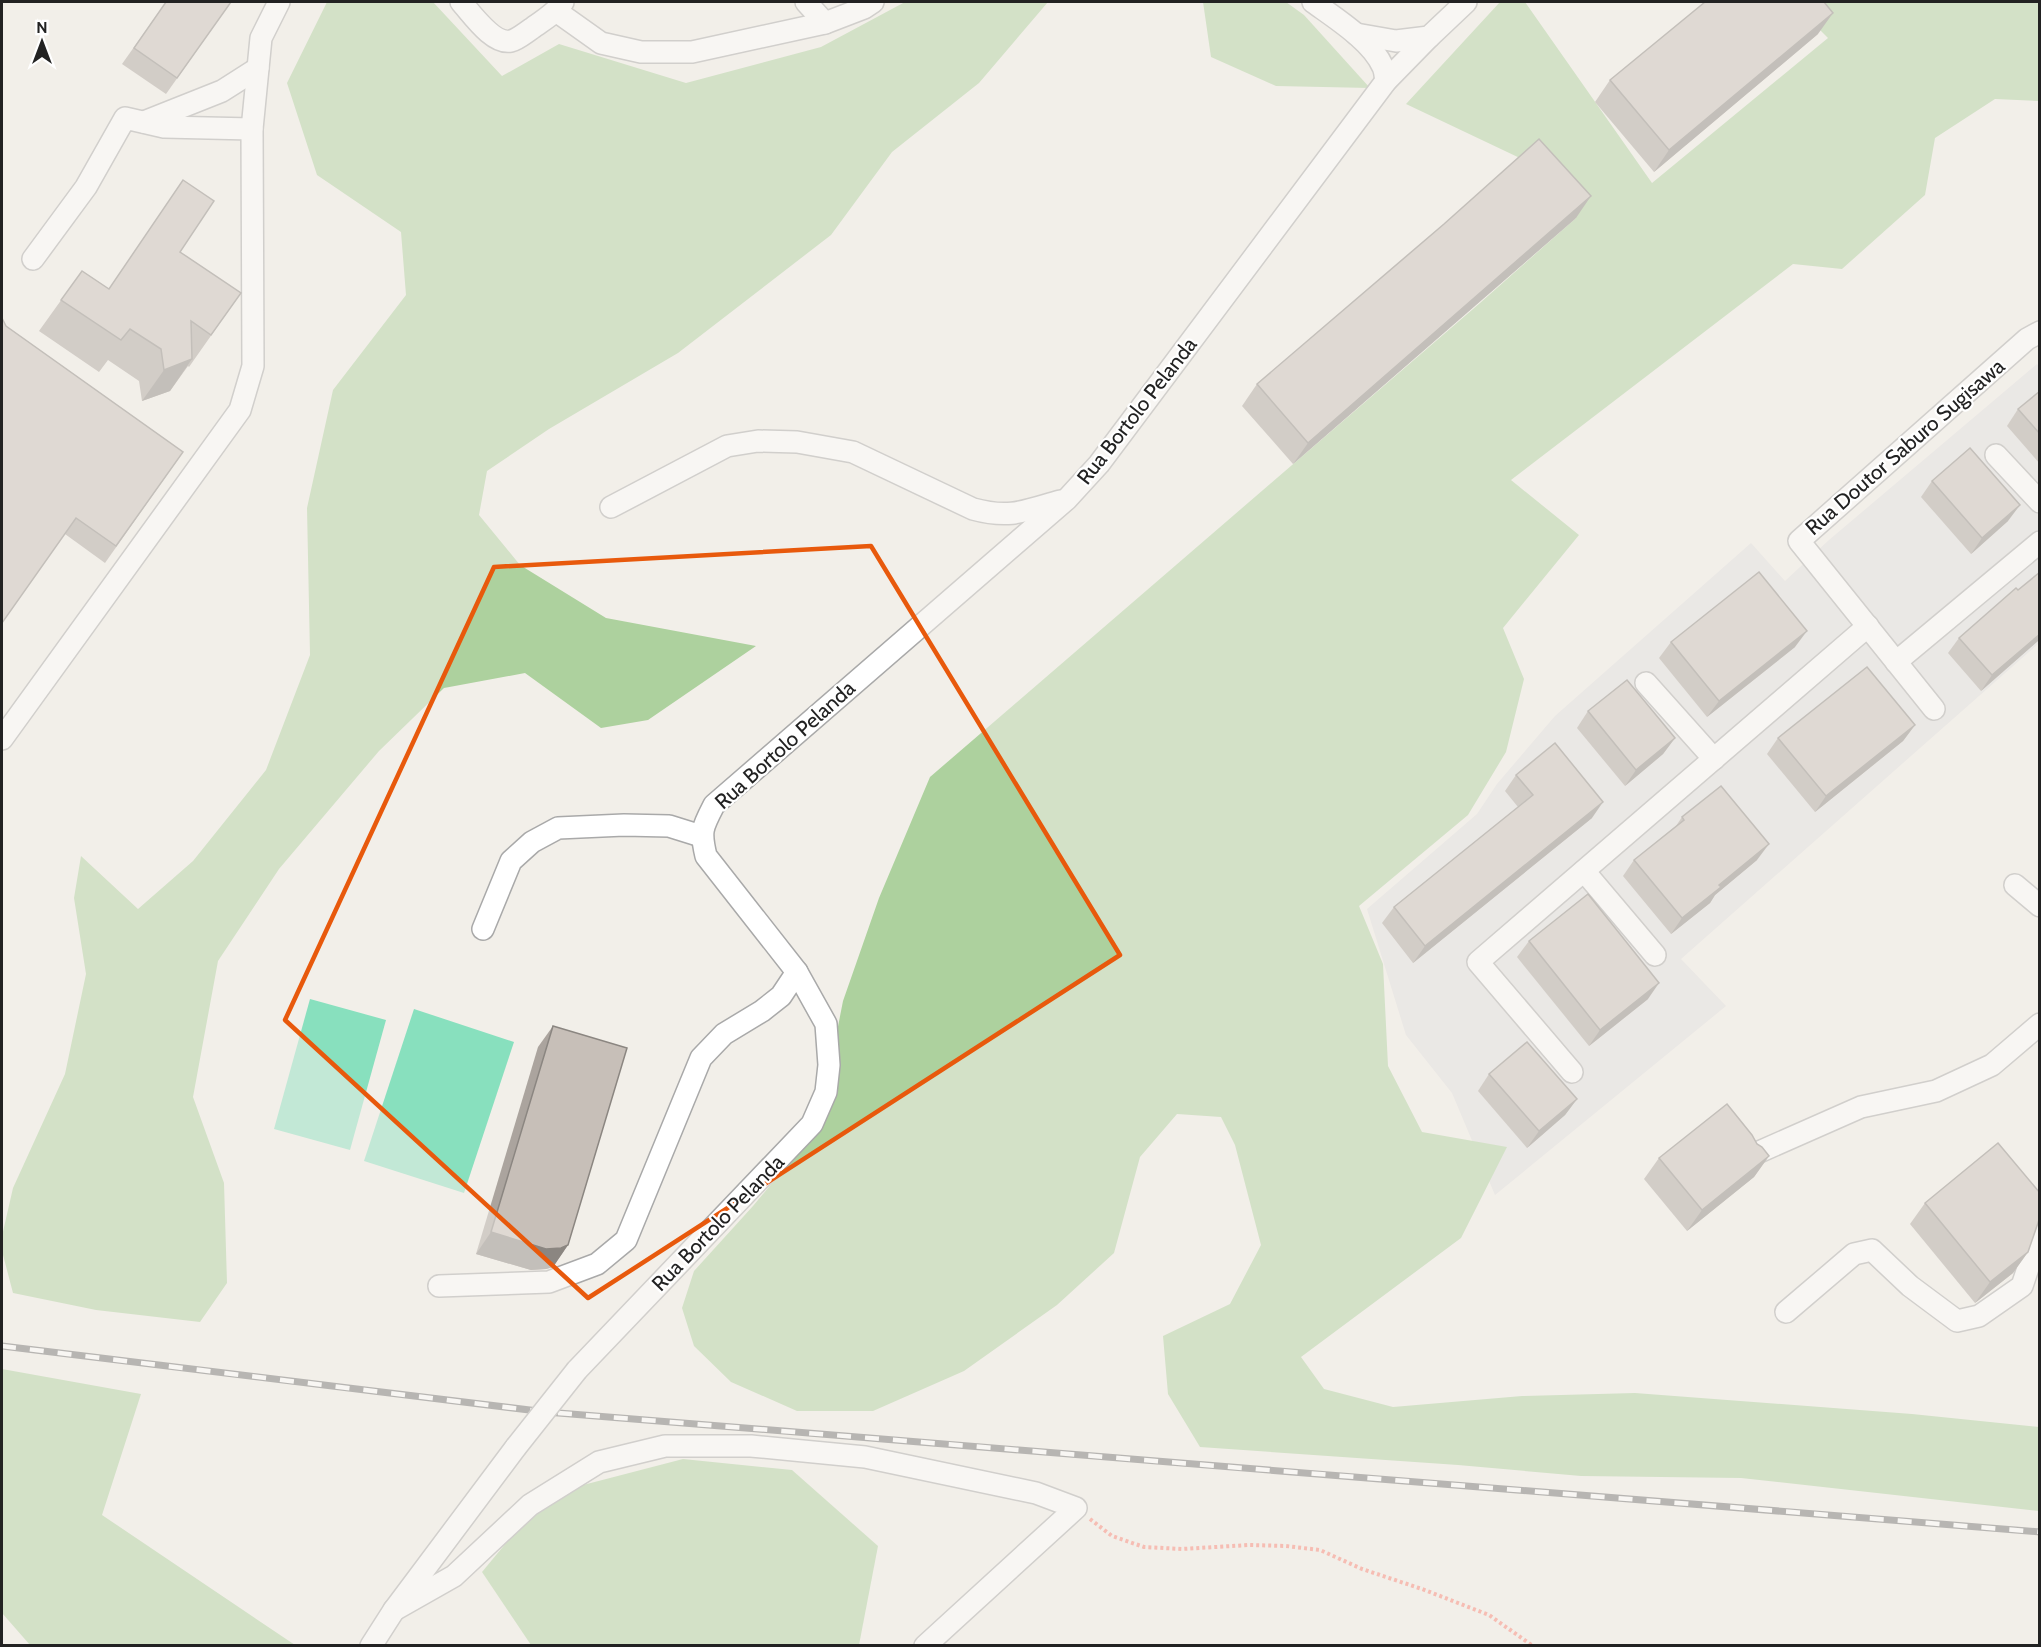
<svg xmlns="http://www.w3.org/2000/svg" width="2041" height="1647" viewBox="0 0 2041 1647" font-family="Cabin,sans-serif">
  <rect width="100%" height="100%" fill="#f2efe9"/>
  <!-- residential -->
  <path fill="#e0dfdf" d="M2037,364l2,3v276l-358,316 45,47 -231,189 -43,-102 -46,-58 -39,-126 110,-95 20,-30 58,-68 196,-173 34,38 44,-41z"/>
  <!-- forest -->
  <g fill="#add19e">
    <path d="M327,2h106l69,74 57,-32 127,39 135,-36 84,-45h143l-69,81 -87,69 -61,83 -153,118 -129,76 -62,42 -8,44 41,50 86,53 150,28 -108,74 -47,8 -76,-55 -81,15 -65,63 -100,118 -61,92 -25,136 31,86 3,100 -27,39 -104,-12 -83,-17 -11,-42v-15l11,-48 52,-114 21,-100 -12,-76 7,-42 57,53 55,-48 73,-91 44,-115 -3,-147 26,-118 73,-95 -5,-63 -84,-57 -30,-92z"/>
    <path d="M1203,2h83l18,13 66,73 -94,-2 -65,-29z"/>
    <path d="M1500,2h25l127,181 176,-145 -36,-36h247v99l-44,-2 -60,39 -10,57 -83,74 -49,-5 -282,216 68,55 -76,93 21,51 -18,73 -38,63 -109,91 24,58 5,102 34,66 85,15 -46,91 -160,119 23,32 69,18 129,-11 113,-3 277,21 127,13v84l-298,-33 -160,-2 -123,-11 -258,-18 -32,-53 -5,-58 67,-32 31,-59 -26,-100 -14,-28 -44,-3 -37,43 -26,96 -57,52 -93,66 -91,40h-76l-66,-29 -37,-36 -12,-38 12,-37 59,-65 65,-78 25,-127 36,-103 51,-121 550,-474 96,-85 -52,-58 -118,-56z"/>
    <path d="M2,1369l139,25 -39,121 193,130h-265l-28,-32z"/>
    <path d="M683,1459l109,11 86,76 -19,99h-328l-49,-73 29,-35 49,-46z"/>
  </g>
  <!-- pitch -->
  <g fill="#88e0be">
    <path d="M310,999l76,21 -36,130 -76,-21z"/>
    <path d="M414,1009l100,33 -50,151 -100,-32z"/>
  </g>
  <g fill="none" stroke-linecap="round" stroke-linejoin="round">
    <defs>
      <g id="minor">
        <path d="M461,2c11,12 32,43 50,39 7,-2 14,-8 20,-12 12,-9 24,-15 32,-27"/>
        <path d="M806,2l19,21"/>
        <path d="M1313,2c22,16 59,39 70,65 2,4 2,9 3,14"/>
        <path d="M556,11l45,32 40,9h51l133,-29 39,-15 9,-6"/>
        <path d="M1356,34l40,7 33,-4 37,-35"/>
        <path d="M144,122l78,-31 36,-23"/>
        <path d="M33,259l53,-72 39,-69 39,9 88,2"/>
        <path d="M1996,455l44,47"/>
        <path d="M611,507l116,-61 31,-5 39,1 56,10 120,57c37,10 52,2 87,-8"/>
        <path d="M1896,662l144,-120"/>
        <path d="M1646,683l68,76"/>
        <path d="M1934,709l-135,-168 228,-202 13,-7"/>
        <path d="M2,739l238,-329 13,-44 -1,-237 9,-91 18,-36"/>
        <path d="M1584,871l71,84"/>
        <path d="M2015,885l25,21"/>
        <path d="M483,929l28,-68 21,-19 26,-14 66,-3 45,1 32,10"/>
        <path d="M1572,1072l-94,-110 390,-336"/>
        <path d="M1750,1156l111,-49 75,-16 56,-26 48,-41"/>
        <path d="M439,1286l110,-4 48,-18 29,-24 75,-182 23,-24 38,-23 19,-15 16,-24"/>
        <path d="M1786,1312l68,-58 18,-4 38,36 47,35 22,-5 43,-30 18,-54"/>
        <path d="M577,1370l235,-246 14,-32 3,-27 -3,-41 -29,-52 -91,-116c-6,-25 -4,-28 8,-51l353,-306 32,-35 287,-383 43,-44"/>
        <path d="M394,1610l60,-34 76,-71 69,-43 66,-16h86l114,11 171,36 40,15 -151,138"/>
        <path d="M371,1646l23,-36 122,-163"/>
      </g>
    </defs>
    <!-- minor casing -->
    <use href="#minor" stroke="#a9a9a9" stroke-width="24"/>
    <!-- path -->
    <path stroke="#fa8072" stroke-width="4" stroke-dasharray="3 3" stroke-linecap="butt" d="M1090,1519l22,17 32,11 38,2 67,-4 37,1 34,4 42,19 60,20 67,26 44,31"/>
    <!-- minor -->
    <use href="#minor" stroke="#fff" stroke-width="21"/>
    <defs>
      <path id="rail" d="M2,1346l544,66 1494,120"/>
    </defs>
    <!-- rail casing -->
    <use href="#rail" stroke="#707070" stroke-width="7"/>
    <!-- rail -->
    <use href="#rail" stroke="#fff" stroke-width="4.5" stroke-dasharray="14" stroke-linecap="butt"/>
    <defs>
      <path id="minor-bridge" d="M516,1447l61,-77"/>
    </defs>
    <!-- minor-bridge casing -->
    <use href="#minor-bridge" stroke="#a9a9a9" stroke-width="24" stroke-linecap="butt"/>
    <!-- minor-bridge -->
    <use href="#minor-bridge" stroke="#fff" stroke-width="21"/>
  </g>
  <!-- wall -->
  <g fill="#aba49e">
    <path d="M166,2h65l-65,92 -44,-30z"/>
    <path d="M1818,34l-164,138 -59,-70 15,-22z"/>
    <path d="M183,180l-3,72 61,41 -52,74 -1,-1 -18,25 -28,10 -3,-20 -31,-21 -9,12 -60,-41 43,-60 27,18z"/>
    <path d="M1576,218l-283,246 -51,-58 15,-22z"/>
    <path d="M6,326l177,126 -78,111 -40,-29z"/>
    <path d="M2040,391v73l-33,-38 11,-17z"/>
    <path d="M1932,481l76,40 -37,33 -50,-57z"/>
    <path d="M2040,572v67l-59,52 -33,-38 11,-15z"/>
    <path d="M1671,642l124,5 -88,70 -48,-59z"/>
    <path d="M1588,711l87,27 -12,16 -38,32 -48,-58z"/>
    <path d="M1915,725l-12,16 -88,71 -48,-58 11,-16z"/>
    <path d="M1516,775l76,43 -179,145 -31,-40 12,-16 124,-100 -13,-16z"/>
    <path d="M1682,817l75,43 -42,35 -5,8 -39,31 -48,-58 11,-16 42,-34z"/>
    <path d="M1529,941l119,58 -59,47 -72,-89z"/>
    <path d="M553,1026l15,219 -15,22 -7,2 -15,1 -55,-16 62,-207z"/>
    <path d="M1489,1074l88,25 -12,16 -38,33 -49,-57z"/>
    <path d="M1757,1144l12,12 -15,21 -67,54 -43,-52 15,-21z"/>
    <path d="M1925,1203l103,49 -15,21 -38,30 -65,-79z"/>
  </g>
  <!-- shaded-wall -->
  <g fill="#8b8681">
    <path d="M1833,13l-15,21 -164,138 15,-22z"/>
    <path d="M1591,196l-15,22 -283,246 15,-21z"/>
    <path d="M192,359l-22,32 -28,10 22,-31z"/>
    <path d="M2020,505l-12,16 -37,33 11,-16z"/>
    <path d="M1807,631l-12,16 -88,70 12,-16z"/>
    <path d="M2040,634v5l-2,2 -57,50 11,-16z"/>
    <path d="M1915,725l-12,16 -88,71 11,-16z"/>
    <path d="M1675,738l-12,16 -38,32 11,-16z"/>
    <path d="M1603,802l-11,16 -179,145 12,-17z"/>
    <path d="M1769,844l-12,16 -42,35 -5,8 -39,31 11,-16 37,-33z"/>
    <path d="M1659,983l-11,16 -59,47 11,-16z"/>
    <path d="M1577,1099l-12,16 -38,33 12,-17z"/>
    <path d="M1769,1156l-15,21 -67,54 15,-21z"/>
    <path d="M491,1232l77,13 -15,22 -7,2 -15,1 -55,-16z"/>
    <path d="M2028,1252l-15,21 -38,30 15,-21z"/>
  </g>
  <!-- building -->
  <g fill="#c7bfb8" stroke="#8b8681" stroke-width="1.5">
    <path d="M166,2h65l-54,76 -43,-30z"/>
    <path d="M1705,2h119l9,11 -164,137 -59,-70z"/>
    <path d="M1539,139l52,57 -283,247 -51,-59 187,-160z"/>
    <path d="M183,180l31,21 -34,51 61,41 -30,42 -20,-14 1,38 -28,11 -3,-21 -31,-20 -9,11 -60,-40 21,-29 27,18z"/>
    <path d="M2,318l4,8 177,126 -67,94 -40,-28 -74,105z"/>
    <path d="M2040,391v43l-22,-25z"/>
    <path d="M1970,448l50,57 -38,33 -50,-57z"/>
    <path d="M1759,572l48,59 -88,70 -48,-59z"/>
    <path d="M2040,572v62l-48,41 -33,-37 57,-50 2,2z"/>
    <path d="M1867,667l48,58 -89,71 -48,-58z"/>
    <path d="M1627,680l48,58 -39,32 -48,-59z"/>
    <path d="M1555,743l48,59 -178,144 -31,-39 139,-112 -17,-20z"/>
    <path d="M1721,786l48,58 -50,41 2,2 -39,31 -48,-58 50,-40 -2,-3z"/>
    <path d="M1588,894l71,89 -59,47 -71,-89z"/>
    <path d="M553,1026l74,22 -59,197 -7,3 -15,1 -55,-17z"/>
    <path d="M1527,1042l50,57 -38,32 -50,-57z"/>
    <path d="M1727,1104l25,31 5,9 5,3 7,9 -67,54 -43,-52z"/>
    <path d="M1998,1143l42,50v24l-12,35 -38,30 -65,-79z"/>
  </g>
  <!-- marked area -->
  <path d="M0 0H2041V1647H0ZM871,546l249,409 -532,343 -303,-278 209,-453z" fill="#f2efe9" fill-opacity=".55" fill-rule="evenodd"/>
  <path fill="none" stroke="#e8590c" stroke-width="4.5" stroke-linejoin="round" d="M871,546l249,409 -532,343 -303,-278 209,-453z"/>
  <g text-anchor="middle" stroke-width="4.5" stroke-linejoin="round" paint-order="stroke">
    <!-- street labels -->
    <g font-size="21" fill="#222" stroke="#fff">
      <text transform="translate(1137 411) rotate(-52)" y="7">Rua Bortolo Pelanda</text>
      <text transform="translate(1905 447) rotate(-41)" y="7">Rua Doutor Saburo Sugisawa</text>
      <text transform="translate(785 745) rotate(-42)" y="7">Rua Bortolo Pelanda</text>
      <text transform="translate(718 1223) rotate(-46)" y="7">Rua Bortolo Pelanda</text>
    </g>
  </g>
  <!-- border -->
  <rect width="2041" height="1647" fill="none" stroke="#222222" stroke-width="6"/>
  <!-- north arrow -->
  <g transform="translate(42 42)" stroke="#ffffff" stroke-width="4.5" paint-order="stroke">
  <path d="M0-4.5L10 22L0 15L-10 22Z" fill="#222222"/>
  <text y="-9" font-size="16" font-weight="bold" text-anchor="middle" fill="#222222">N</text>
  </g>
</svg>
